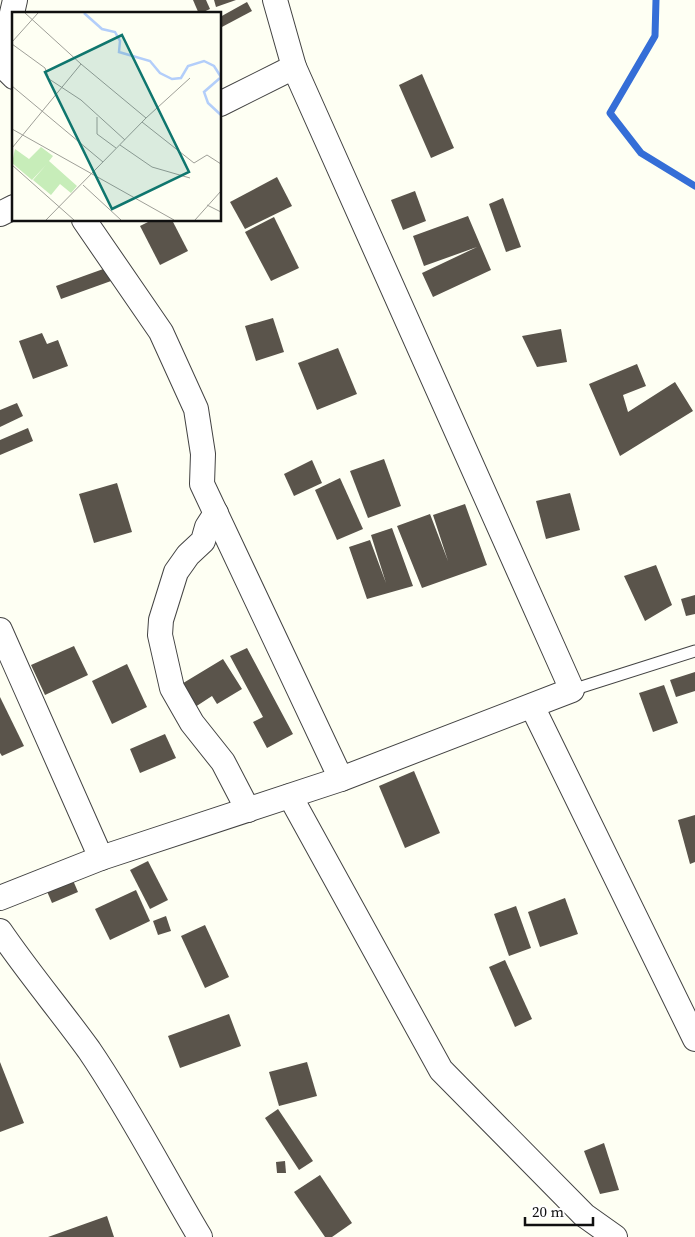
<svg xmlns="http://www.w3.org/2000/svg" width="695" height="1237" viewBox="0 0 695 1237" font-family="'Source Serif 4',serif">
  <rect width="100%" height="100%" fill="#fefff3"/>
  <g fill="none" stroke-linecap="round" stroke-linejoin="round">
    <!-- stream -->
    <path stroke="#356ed7" stroke-width="7" d="M656,0l-1,36 -45,77 31,40 54,33"/>
  </g>
  <!-- building -->
  <g fill="#5a544b">
    <path d="M193,0h13l4,9 -11,5z"/>
    <path d="M214,0h22l-20,7z"/>
    <path d="M247,2l5,9 -32,17v-11z"/>
    <path d="M422,74l32,74 -23,10 -32,-73z"/>
    <path d="M277,177l15,29 -47,23 -15,-27z"/>
    <path d="M415,191l11,30 -23,9 -12,-30z"/>
    <path d="M503,198l18,49 -15,5 -17,-48z"/>
    <path d="M468,216l23,54 -58,27 -11,-24 55,-26 -53,19 -11,-30z"/>
    <path d="M274,217l25,51 -28,13 -26,-49z"/>
    <path d="M152,220h20l16,31 -28,14 -20,-39z"/>
    <path d="M106,268l5,13 -50,18 -5,-13z"/>
    <path d="M273,318l11,34 -28,9 -11,-35z"/>
    <path d="M561,329l6,33 -30,5 -15,-31z"/>
    <path d="M42,333l5,11 11,-4 10,26 -35,13 -14,-38z"/>
    <path d="M338,348l19,46 -40,16 -19,-47z"/>
    <path d="M637,364l9,22 -23,9 5,17 47,-30 18,29 -73,45 -31,-72z"/>
    <path d="M17,403l6,13 -23,11v-17z"/>
    <path d="M28,428l5,13 -33,14v-15z"/>
    <path d="M384,459l17,47 -33,12 -18,-47z"/>
    <path d="M312,460l10,23 -28,13 -10,-22z"/>
    <path d="M340,478l23,51 -26,11 -22,-50z"/>
    <path d="M117,483l15,49 -38,11 -15,-49z"/>
    <path d="M570,493l10,37 -34,9 -10,-38z"/>
    <path d="M465,504l22,61 -65,23 -25,-62 33,-12 18,47 -15,-46z"/>
    <path d="M392,528l21,58 -46,13 -18,-52 21,-7 16,43 -15,-48z"/>
    <path d="M656,565l16,40 -27,16 -21,-45z"/>
    <path d="M695,595v19l-9,2 -5,-17z"/>
    <path d="M74,646l14,29 -43,20 -14,-30z"/>
    <path d="M247,648l46,86 -26,14 -14,-26 10,-5 -33,-61z"/>
    <path d="M223,659l19,30 -25,15 -5,-8 -23,15 -14,-23z"/>
    <path d="M127,664l20,43 -35,17 -20,-43z"/>
    <path d="M695,672v19l-19,6 -6,-17z"/>
    <path d="M664,685l14,38 -25,9 -14,-39z"/>
    <path d="M0,697l24,49 -22,10 -2,-3z"/>
    <path d="M165,734l11,24 -36,15 -10,-24z"/>
    <path d="M414,771l26,62 -35,15 -26,-62z"/>
    <path d="M695,815v47l-5,2 -12,-44z"/>
    <path d="M148,861l20,39 -18,9 -20,-39z"/>
    <path d="M72,878l6,14 -26,11 -6,-14z"/>
    <path d="M136,890l14,31 -40,19 -15,-31z"/>
    <path d="M565,898l13,36 -38,13 -12,-35z"/>
    <path d="M516,906l15,42 -22,8 -15,-42z"/>
    <path d="M166,916l5,15 -13,4 -5,-14z"/>
    <path d="M205,925l24,52 -24,11 -24,-52z"/>
    <path d="M505,960l27,59 -17,8 -26,-60z"/>
    <path d="M229,1014l12,32 -61,22 -12,-32z"/>
    <path d="M0,1062l24,61 -24,9z"/>
    <path d="M307,1062l10,34 -38,10 -10,-34z"/>
    <path d="M278,1109l35,52 -14,9 -34,-52z"/>
    <path d="M604,1143l15,47 -19,4 -16,-43z"/>
    <path d="M285,1161l1,12h-9l-1,-11z"/>
    <path d="M320,1175l32,48 -20,14h-7l-31,-45z"/>
    <path d="M107,1216l7,21h-66z"/>
  </g>
  <g fill="none" stroke-linecap="round" stroke-linejoin="round">
    <defs>
      <path id="lane" d="M572,690l123,-39"/>
      <g id="street">
        <path d="M14,77l-5,-5 -7,-15 13,-57"/>
        <path d="M220,104l74,-37 -19,-67"/>
        <path d="M0,214l14,-7"/>
        <path d="M84,220l77,112 35,77 7,45 -1,30 139,295"/>
        <path d="M216,513l-9,14 -4,14 -15,14 -12,17 -15,48 -1,15 12,53 20,35 31,39 25,48"/>
        <path d="M0,630l101,228"/>
        <path d="M532,706l163,333"/>
        <path d="M290,796l151,274 143,145 31,22"/>
        <path d="M0,898l101,-40 240,-79 231,-89 -278,-623"/>
        <path d="M0,931c28,41 60,79 89,119 41,60 74,125 111,187"/>
      </g>
    </defs>
    <!-- lane casing -->
    <use href="#lane" stroke="#434343" stroke-width="13"/>
    <!-- street casing -->
    <use href="#street" stroke="#434343" stroke-width="26"/>
    <!-- lane -->
    <use href="#lane" stroke="#fff" stroke-width="11"/>
    <!-- street -->
    <use href="#street" stroke="#fff" stroke-width="24"/>
  </g>
  <!-- overview -->
  <g transform="translate(12 12)">
    <rect width="209" height="209" fill="#fefff3"/>
    <path d="M29,135l12,9 -4,5 28,25 -6,7 -11,-9 -9,11 -18,-15 13,-15 -14,15 -20,-17 3,-14 14,10z" fill="#c7edb9"/>
    <path fill="none" stroke="#b3cefa" stroke-width="2.5" d="M72,1l18,16 13,3 5,9 -1,11 31,9 10,12 12,6 9,-1 7,-12 16,-5 10,5 7,11M208,66l-16,14 4,11 13,12"/>
    <path fill="none" stroke="#9f9f98" stroke-width="1" d="M0,30l26,-29M0,32l33,24 4,11 32,21 44,40M69,52l65,54M0,74l91,76M85,105v17l19,14M130,110l52,41 13,-8 14,9M0,117l162,91M108,133l32,22 38,11M0,136l69,-84 -56,-51M0,153l62,55M71,173l38,35M195,193l14,7M34,208l100,-102 44,-40M183,208l26,-29"/>
    <path fill="#0f766e" fill-opacity="0.15" stroke="#0f766e" stroke-width="2.5" d="M110,23l67,137 -77,37 -67,-137z"/>
    <rect width="209" height="209" fill="none" stroke="#101010" stroke-width="2.5"/>
  </g>
  <!-- scale -->
  <path d="M525 1217v8h68v-8" fill="none" stroke="#101010" stroke-width="2.5"/>
  <text x="532" y="1217" font-size="15" fill="#101010" stroke="#ffffff" stroke-width="4" paint-order="stroke">20 m</text>
</svg>
